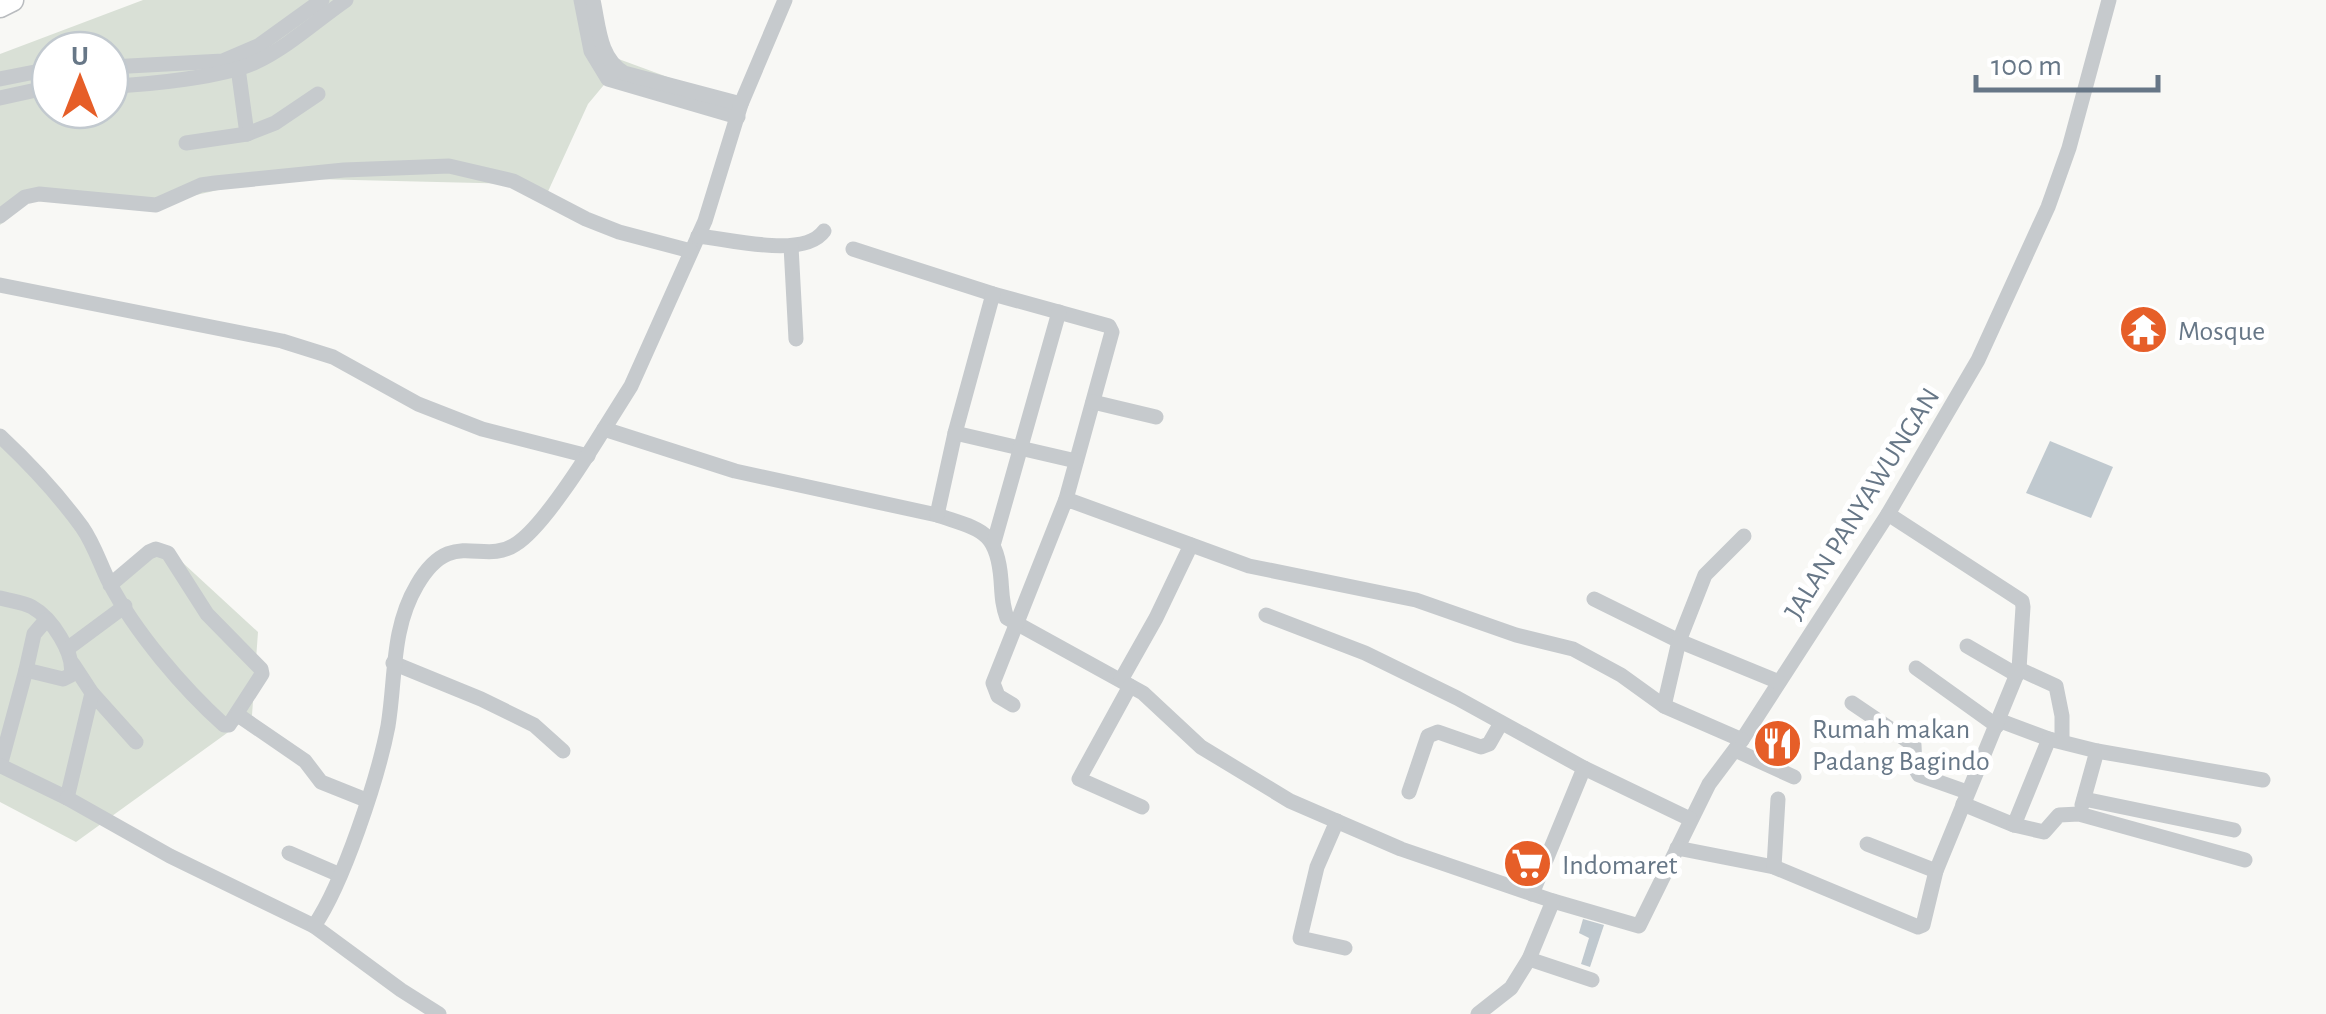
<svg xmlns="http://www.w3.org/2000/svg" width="2326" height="1014" viewBox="0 0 2326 1014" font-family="'Alegreya Sans',sans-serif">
  <rect width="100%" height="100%" fill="#f8f8f5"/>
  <!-- green -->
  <g fill="#d9e0d6" fill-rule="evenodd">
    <path d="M143,0h454l8,54 136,50 -133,-24 -20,24 -43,94 -27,-14 -247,-6 -115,26 -117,-11 -39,32v-171zM50,50h60v60h-60z"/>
    <path d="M0,431l40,39 69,108 16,-11 45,-16 88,81 -6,83 -176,127 -76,-40z"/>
  </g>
  <!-- water -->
  <g fill="#c0c9cf">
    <path d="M2050,441l63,26 -22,51 -65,-25z"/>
    <path d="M1583,919l21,6 -14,42 -9,-3 8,-26 -10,-5z"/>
  </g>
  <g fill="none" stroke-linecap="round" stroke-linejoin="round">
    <defs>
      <path id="highway" d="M0,6l12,-6"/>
    </defs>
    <!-- highway casing -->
    <use href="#highway" stroke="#b9bcbf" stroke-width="25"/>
    <!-- minor -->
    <g stroke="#c6cacd" stroke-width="15">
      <path d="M581,0l10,51 17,28 130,38"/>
      <path d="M593,0c6,27 6,58 31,73l117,31"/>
      <path d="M785,0l-44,104 -36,117 -74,165 -27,43 131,42 202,44c43,15 60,14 64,65 1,14 1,25 6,38l136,75 58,54 89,54 111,48 152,52 86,25 70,-142 33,-44 146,-226 90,-154 70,-153 21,-59 40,-148"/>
      <path d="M110,67l113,-6 35,-15 64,-46"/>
      <path d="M238,68l9,66 28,-11 43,-29"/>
      <path d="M0,79l50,-10"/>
      <path d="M110,86c37,-1 114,-9 146,-24 32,-15 61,-42 90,-62"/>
      <path d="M0,98l50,-11"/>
      <path d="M186,143l61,-9"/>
      <path d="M0,216l25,-19 14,-3 117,11 45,-20 14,-2 129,-13 105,-4 64,15 73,38 33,13 72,19"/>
      <path d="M698,236c32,3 106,23 126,-5"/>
      <path d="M791,246l5,93"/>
      <path d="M853,249l140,45 116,32 3,6 -46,167"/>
      <path d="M0,285l282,56 51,16 85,47 64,25 106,27"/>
      <path d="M1093,402l63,15"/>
      <path d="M955,433l38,-139"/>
      <path d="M0,436c30,28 58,58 82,91 12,17 18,37 27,55 26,50 74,106 115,143h5l33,-51 -1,-5 -54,-55 -39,-61 -12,-4 -7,3 -39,33"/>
      <path d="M937,515l18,-82 121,28"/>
      <path d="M994,542l65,-230"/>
      <path d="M0,598c10,3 23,4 32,9 20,11 43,47 39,68l-8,4 -37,-9 -26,96"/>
      <path d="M1594,599l85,42 100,41"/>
      <path d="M1266,615l99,38 92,45 127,70 106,51"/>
      <path d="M1967,646l50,29"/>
      <path d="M67,649l58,-43"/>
      <path d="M393,663l88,36 53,26 29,26"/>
      <path d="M73,664l19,29 44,49"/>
      <path d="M1916,668l81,58"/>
      <path d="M2019,669l37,17 6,30v25"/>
      <path d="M26,670l8,-36 12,-14"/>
      <path d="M1121,680l35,-62 35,-73"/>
      <path d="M1130,686l-51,93 63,28"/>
      <path d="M1852,703l62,42 1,23 4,7 48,17"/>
      <path d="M1013,705l-15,-9 -5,-13 73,-184 183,67 167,34 100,35 57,14 48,26 43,31 78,34"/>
      <path d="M1664,706l15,-65 26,-66 39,-39"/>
      <path d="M238,715l67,46 16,21 45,18"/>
      <path d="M1998,720l51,19 48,12 166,29"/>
      <path d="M1735,750l59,27"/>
      <path d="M1,766l66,32 25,-105"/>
      <path d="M1409,792l19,-56 10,-4 43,15 8,-3 12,-21"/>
      <path d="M67,798l103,58 144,70 87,64 38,24"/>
      <path d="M2084,799l150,31"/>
      <path d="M1963,804l51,21 35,-86"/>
      <path d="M2082,805l15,-54"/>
      <path d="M1337,821l-20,46 -17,71 45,10"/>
      <path d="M2014,825l30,7 15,-17 20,-1 166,46"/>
      <path d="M1867,844l69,27"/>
      <path d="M1677,848l97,19 144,60 5,-2 13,-54 83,-202 4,-62 -1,-6 -134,-87"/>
      <path d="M289,853l51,22"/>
      <path d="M1774,867l4,-68"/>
      <path d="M1532,894l52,-126"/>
      <path d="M314,926c29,-42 64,-148 74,-200 8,-49 3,-97 29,-141 35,-60 65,-18 99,-41 27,-17 70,-86 88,-115"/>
      <path d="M1529,959l63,21"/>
      <path d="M1478,1014l33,-26 18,-29 24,-58"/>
    </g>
    <!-- highway -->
    <use href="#highway" stroke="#fff" stroke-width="22"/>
  </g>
  <!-- icons -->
  <defs>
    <symbol id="temple-disc" viewBox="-11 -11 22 22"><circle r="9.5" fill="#e65e28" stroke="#fff"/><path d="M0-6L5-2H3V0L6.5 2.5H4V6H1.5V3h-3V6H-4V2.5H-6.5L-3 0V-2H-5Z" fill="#fff"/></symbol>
    <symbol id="restaurant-disc" viewBox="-11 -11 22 22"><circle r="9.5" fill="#e65e28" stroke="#fff"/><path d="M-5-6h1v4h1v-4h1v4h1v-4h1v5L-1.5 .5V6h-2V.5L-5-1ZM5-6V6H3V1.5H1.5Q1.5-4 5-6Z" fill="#fff"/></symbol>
    <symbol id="supermarket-disc" viewBox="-11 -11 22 22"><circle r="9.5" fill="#e65e28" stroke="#fff"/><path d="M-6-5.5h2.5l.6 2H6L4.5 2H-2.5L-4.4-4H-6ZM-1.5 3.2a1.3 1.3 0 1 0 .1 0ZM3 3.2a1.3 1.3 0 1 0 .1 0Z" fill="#fff"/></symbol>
  </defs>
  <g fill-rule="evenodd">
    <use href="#temple-disc" x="2116" y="302" width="55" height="55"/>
    <use href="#restaurant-disc" x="1750" y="716" width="55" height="55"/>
    <use href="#supermarket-disc" x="1500" y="836" width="55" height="55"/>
  </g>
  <g text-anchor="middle" stroke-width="10" stroke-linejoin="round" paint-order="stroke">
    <!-- poi labels -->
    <g font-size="28" fill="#677787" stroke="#fff" text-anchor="start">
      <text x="2178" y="340">Mosque</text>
      <text x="1812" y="738">Rumah makan<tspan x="1812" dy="32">Padang Bagindo</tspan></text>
      <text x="1562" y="874">Indomaret</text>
    </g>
    <!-- street labels -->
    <g font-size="28" fill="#677787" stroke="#fff">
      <text transform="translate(1861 503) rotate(-58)" y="10">JALAN PANYAWUNGAN</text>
    </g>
  </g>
  <!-- north arrow -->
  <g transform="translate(80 80)"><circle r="48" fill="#ffffff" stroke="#c2c9cf" stroke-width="2.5"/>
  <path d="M0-8L18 38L0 25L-18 38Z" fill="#e65e28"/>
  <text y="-15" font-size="28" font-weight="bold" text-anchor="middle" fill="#677787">U</text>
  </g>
  <!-- scale -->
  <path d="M1976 75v15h182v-15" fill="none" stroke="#677787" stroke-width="5"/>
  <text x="1991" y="75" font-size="30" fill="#677787" stroke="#ffffff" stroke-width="8" paint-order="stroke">100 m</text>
</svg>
